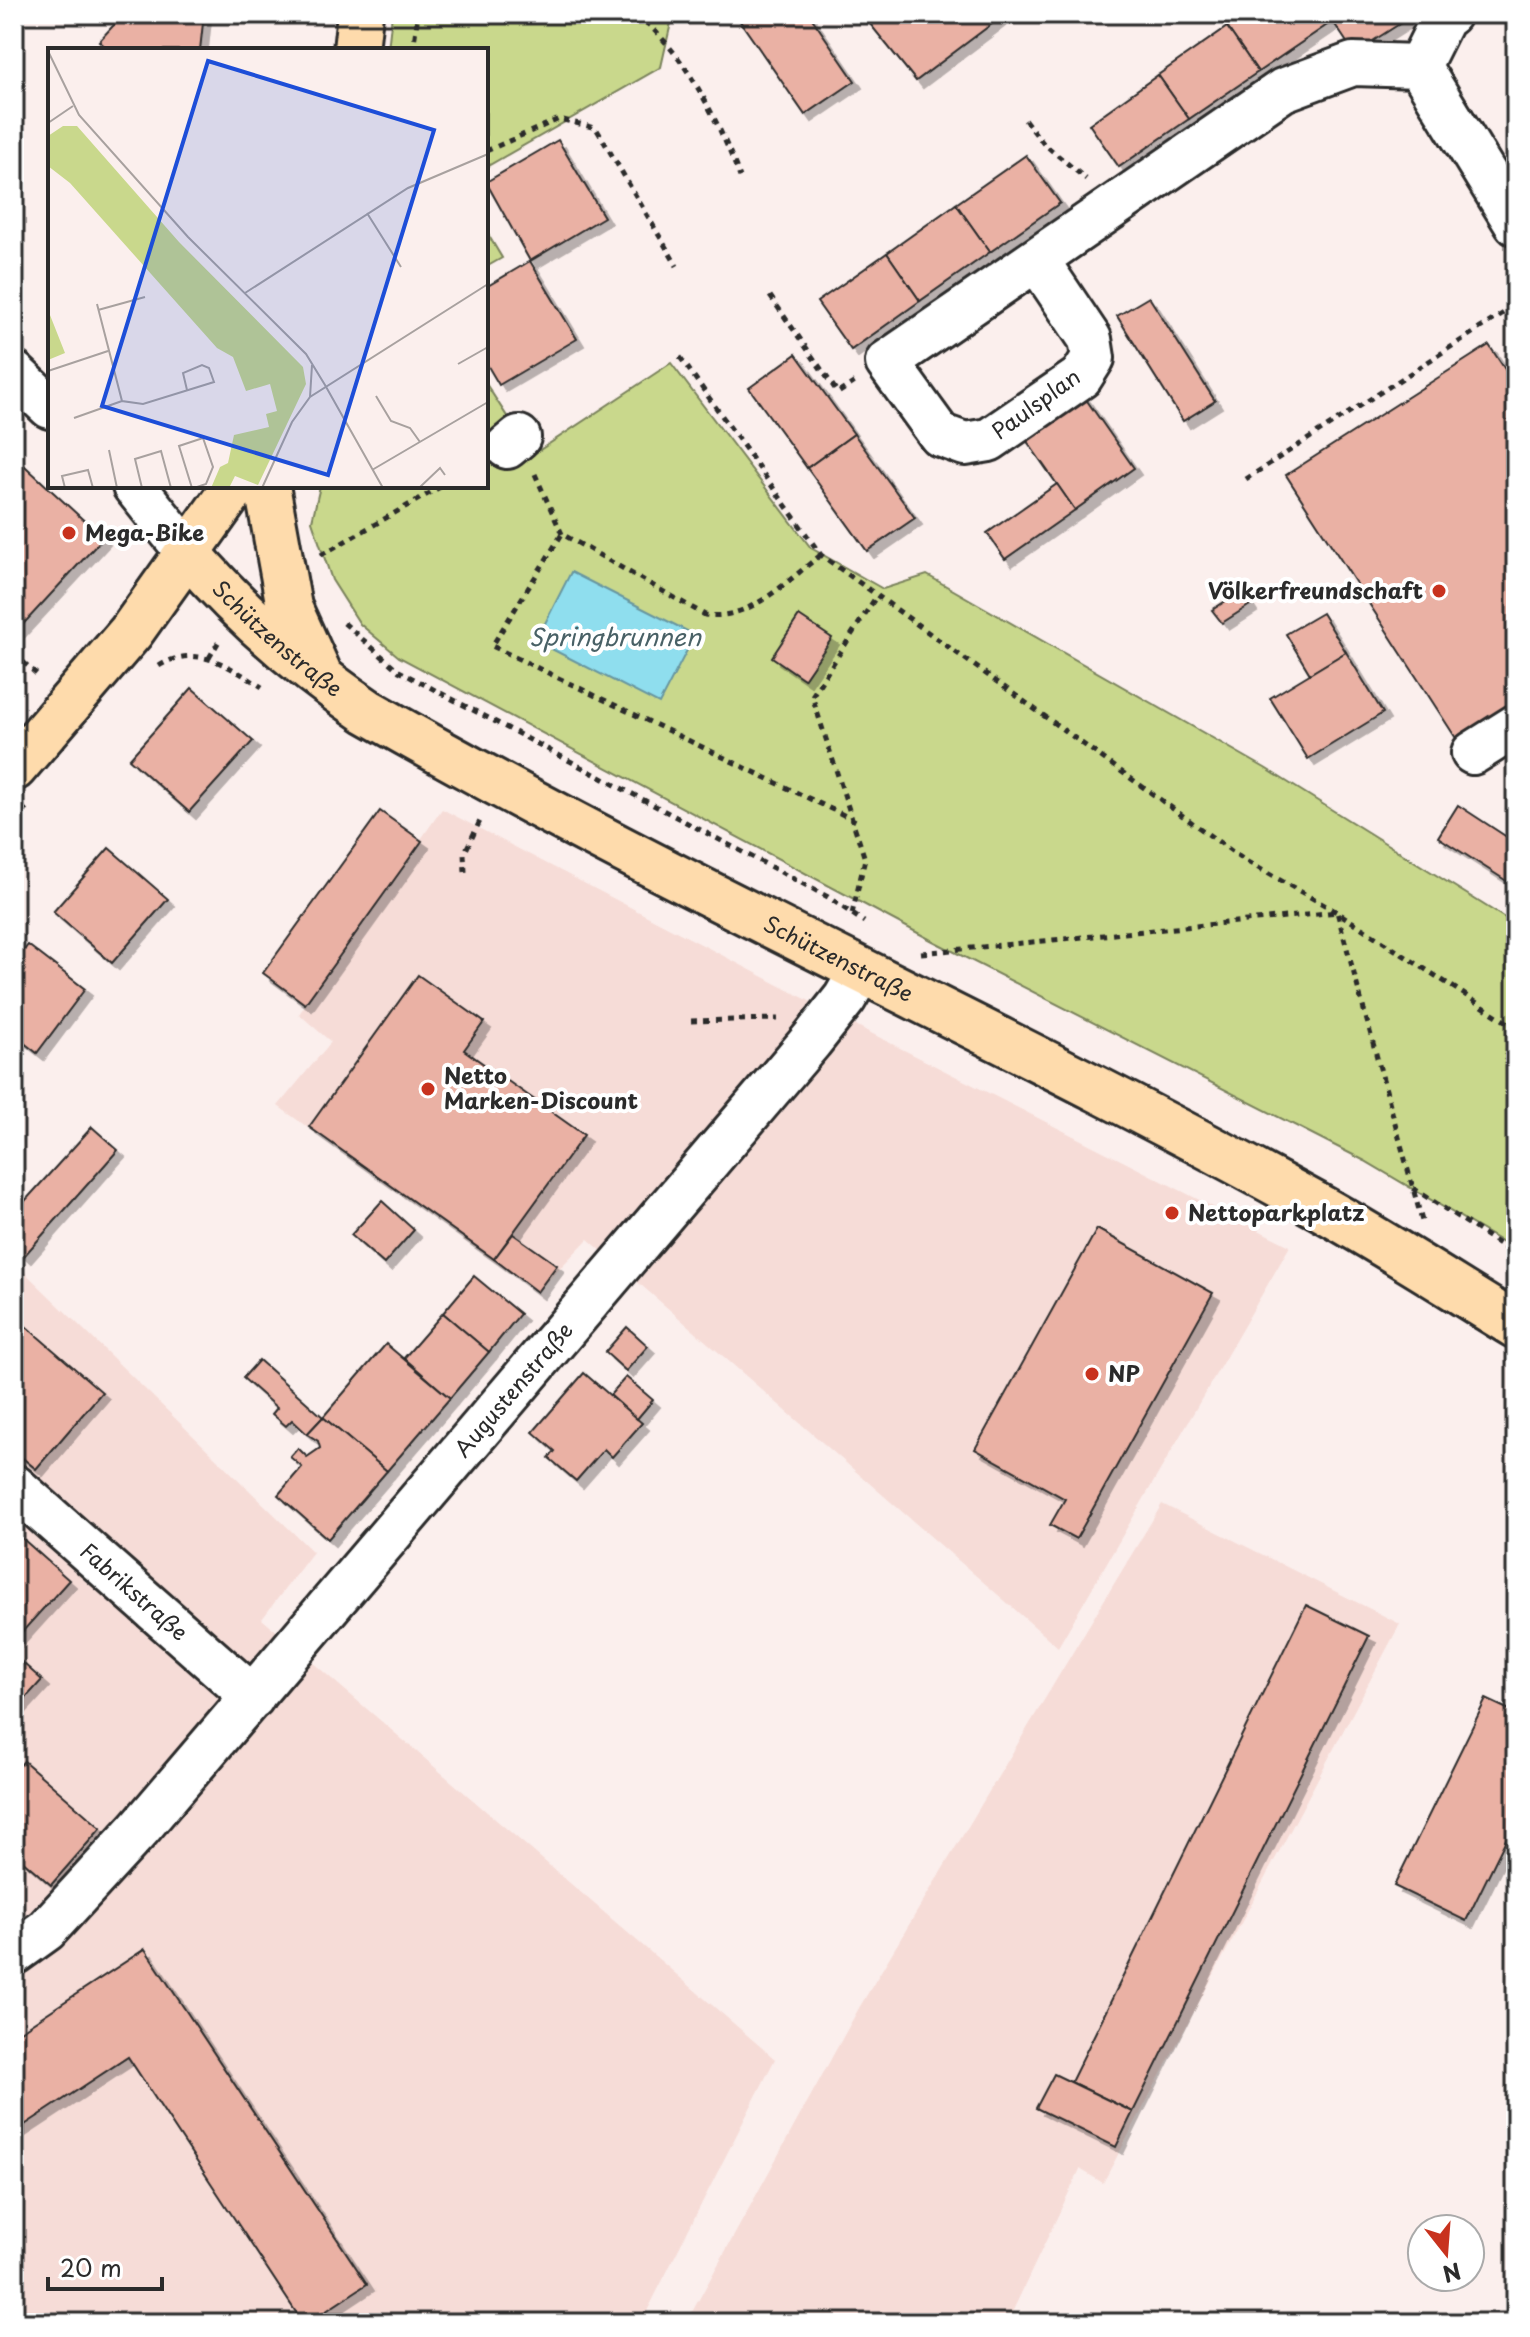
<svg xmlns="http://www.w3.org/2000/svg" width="1530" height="2337" viewBox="0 0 1530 2337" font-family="'Playpen Sans',sans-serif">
  <defs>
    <filter id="shadow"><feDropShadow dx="7" dy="7" stdDeviation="0" flood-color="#0004"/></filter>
  </defs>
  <rect width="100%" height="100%" fill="#fbefed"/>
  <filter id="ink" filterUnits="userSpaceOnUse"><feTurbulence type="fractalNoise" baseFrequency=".0125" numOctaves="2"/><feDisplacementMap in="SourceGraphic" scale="16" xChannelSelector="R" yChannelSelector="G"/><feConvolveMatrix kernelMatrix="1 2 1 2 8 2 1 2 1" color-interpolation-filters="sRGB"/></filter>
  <g filter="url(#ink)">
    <!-- built -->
    <g fill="#f6dcd7">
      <path d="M442,809l450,235 398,202 -232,401 -470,-408 -51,53 -259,-186 53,-64 -32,-28z"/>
      <path d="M14,1262l299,290 -51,67 513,440 -134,264h-627z"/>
      <path d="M1162,1504l238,120 -297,559 -23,-14 -73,154h-321l173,-315z"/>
    </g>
    <!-- green -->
    <g fill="#c9d88c" stroke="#7a825c" stroke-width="2">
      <path d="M392,14h281l-12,53 -175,100v-117h-98z"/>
      <path d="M486,231l16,27 -16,9z"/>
      <path d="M671,363l140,185 72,41 44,-14 338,193 251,157v325l-151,-89 -432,-220 -534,-284 -39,-33 -28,-44 -20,-59 8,-35h166v-102l46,71z"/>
    </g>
    <!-- water -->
    <path fill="#8fdeee" stroke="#6796a0" stroke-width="2" d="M571,572l124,63 -36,69 -123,-63z"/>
    <!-- building -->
    <g fill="#eab1a4" stroke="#2b2b2b" stroke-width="2" filter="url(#shadow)">
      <path d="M124,14h80l-4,36h-91l-10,-9z"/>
      <path d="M735,14h74l46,67 -50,34z"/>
      <path d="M862,14h143l-89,67z"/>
      <path d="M1247,14h81l5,7 -75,51 -31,-45z"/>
      <path d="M1328,14h87l-61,39z"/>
      <path d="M1227,27l31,45 -69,47 -31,-44z"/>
      <path d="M1158,75l31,44 -70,48 -30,-43z"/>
      <path d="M558,140l46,77 -74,44 -44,-79z"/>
      <path d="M1026,155l34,48 -70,49 -34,-48z"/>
      <path d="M956,204l34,48 -70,49 -33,-48z"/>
      <path d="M887,253l33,48 -69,49 -34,-48z"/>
      <path d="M530,261l47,78 -78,46 -13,-22v-76z"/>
      <path d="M1149,297l66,104 -32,20 -66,-105z"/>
      <path d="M1489,345l27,41v321l-57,36 -173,-268z"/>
      <path d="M796,354l58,80 -47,34 -58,-80z"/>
      <path d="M1083,395l51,73 -59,42 -51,-73z"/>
      <path d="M854,434l61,84 -48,33 -60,-83z"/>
      <path d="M14,456l89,82 -88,95 -1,-2z"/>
      <path d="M1057,484l18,26 -70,49 -18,-26z"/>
      <path d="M1241,591l9,14 -28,18 -10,-13z"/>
      <path d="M1322,613l24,39 -36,22 -24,-40z"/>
      <path d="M799,616l33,22 -28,41 -32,-22z"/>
      <path d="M1346,652l37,61 -75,46 -38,-61z"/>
      <path d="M192,688l61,53 -64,71 -60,-53z"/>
      <path d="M1458,805l58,38v44l-78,-50z"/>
      <path d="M380,811l42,30 -117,163 -42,-31z"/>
      <path d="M109,848l59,51 -56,64 -59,-51z"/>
      <path d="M28,945l57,44 -48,64 -23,-18v-72z"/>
      <path d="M418,975l66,47 -20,28 120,85 -90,124 -185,-132z"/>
      <path d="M92,1127l26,23 -94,106 -10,-9v-34z"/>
      <path d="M382,1201l32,29 -30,34 -33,-29z"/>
      <path d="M1097,1229l116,64 -137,246 -26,-14 15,-26 -90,-50z"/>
      <path d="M513,1234l44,31 -20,27 -43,-33z"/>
      <path d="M474,1276l46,38 -31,38 -46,-39z"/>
      <path d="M443,1313l46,39 -39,46 -46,-40z"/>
      <path d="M14,1316l88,76 -66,77 -22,-18z"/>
      <path d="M627,1327l21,19 -22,25 -21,-19z"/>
      <path d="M386,1344l64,54 -63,73 -64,-54z"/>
      <path d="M259,1360l64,57 -16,17 -15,-14 -6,6 -14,-12 5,-6 -34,-30z"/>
      <path d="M584,1373l58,50 -30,34 -8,-8 -28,32 -27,-23 6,-7 -22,-19z"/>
      <path d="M626,1377l27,23 -16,19 -27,-24z"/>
      <path d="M323,1417l64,54 -59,68 -50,-44 24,-28 -12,-10 8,-9 9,9 13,-9 -2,-7 -11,-7z"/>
      <path d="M14,1531l55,49 -55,61z"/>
      <path d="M1306,1605l63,31 -236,476 -62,-30z"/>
      <path d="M14,1655l28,25 -28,31z"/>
      <path d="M1486,1699l30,14v106l-50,102 -72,-35z"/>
      <path d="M24,1761l77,67 -50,57 -37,-32v-81z"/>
      <path d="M145,1949l222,335 -59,39h-5l-175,-266 -114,75v-97z"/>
      <path d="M1054,2074l79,38 -17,35 -80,-39z"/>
    </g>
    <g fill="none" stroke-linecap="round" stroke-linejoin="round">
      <defs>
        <g id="minor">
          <path d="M1419,66l24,-48 6,-4"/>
          <path d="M1037,260l53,79 3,19 -12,19 -92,63 -24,4 -25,-9 -53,-73 396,-272 70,-26 66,2 97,158"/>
          <path d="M14,373l36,34"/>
          <path d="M507,447l12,-10"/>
          <path d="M134,486l54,67"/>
          <path d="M1473,753l43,-27"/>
          <path id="s1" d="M14,1486l239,211"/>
          <path id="s2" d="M14,1953l32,-23 93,-101 672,-788 34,-43 16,-28"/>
        </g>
        <g id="major">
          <path d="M356,50l4,-36"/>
          <path d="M267,486l22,121 29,64"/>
          <path id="s3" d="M188,553c53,61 112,113 179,158 309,177 635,321 947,493 69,38 135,81 202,122"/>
          <path d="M14,768l117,-136 104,-146"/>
        </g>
      </defs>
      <!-- minor casing -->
      <use href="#minor" stroke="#2b2b2b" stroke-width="48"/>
      <!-- major casing -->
      <use href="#major" stroke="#2b2b2b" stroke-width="50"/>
      <!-- path -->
      <g stroke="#2b2b2b" stroke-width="5" stroke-dasharray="6 6" stroke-linecap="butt">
        <path d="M636,14c50,39 81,105 104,163"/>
        <path d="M413,50l5,-36"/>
        <path d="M1025,120l18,23 43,36"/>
        <path d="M486,151l73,-32 37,9 81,138"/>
        <path d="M770,296l68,97 17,-11"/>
        <path d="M680,357l141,198 423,305 93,52 179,116"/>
        <path d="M535,474l27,60"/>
        <path d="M1246,479l270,-174"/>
        <path d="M321,555l121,-69"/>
        <path d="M821,555c-35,26 -70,66 -116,60l-143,-81 -70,112 364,175"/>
        <path d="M344,623l55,48 429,226 36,25"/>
        <path d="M14,654l26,23"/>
        <path d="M209,658l10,-17"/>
        <path d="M159,666c37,-23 70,0 103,21"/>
        <path d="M14,821l13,-14"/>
        <path d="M465,872l-1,-18 16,-33"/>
        <path d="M852,914l13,-55 -53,-163 64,-99"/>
        <path d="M921,953l416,-41 85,309"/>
        <path d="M691,1021l87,-2"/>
        <path d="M1413,1188l103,67"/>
      </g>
      <!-- minor -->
      <use href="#minor" stroke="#fff" stroke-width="42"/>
      <!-- major -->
      <use href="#major" stroke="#fedbac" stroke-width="44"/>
    </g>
  </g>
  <!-- markers -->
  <g fill="#c8321e" stroke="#fff" stroke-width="3">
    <circle cx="69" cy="533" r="8"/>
    <circle cx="1439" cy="591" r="8"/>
    <circle cx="428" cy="1089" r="8"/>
    <circle cx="1172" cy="1213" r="8"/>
    <circle cx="1092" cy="1374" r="8"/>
  </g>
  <g text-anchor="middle" stroke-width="8" stroke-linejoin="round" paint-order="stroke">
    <!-- street labels -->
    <g font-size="22" fill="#2b2b2b" stroke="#fff">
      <text transform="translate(1036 404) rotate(-36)" y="8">Paulsplan</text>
      <text dy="8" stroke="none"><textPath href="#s3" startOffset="124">Schützenstraße</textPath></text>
      <text dy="8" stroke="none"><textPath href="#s3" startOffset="772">Schützenstraße</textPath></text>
      <text dy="8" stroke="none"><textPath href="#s2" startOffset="754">Augustenstraße</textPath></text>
      <text dy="8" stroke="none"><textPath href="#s1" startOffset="160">Fabrikstraße</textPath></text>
    </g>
    <!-- poi labels -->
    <g font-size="22" font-weight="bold" fill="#2b2b2b" stroke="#fff" text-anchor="start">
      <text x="85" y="541">Mega-Bike</text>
      <text x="1423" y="599" text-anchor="end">Völkerfreundschaft</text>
      <text x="444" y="1084">Netto<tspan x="444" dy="25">Marken-Discount</tspan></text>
      <text x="1188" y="1221">Nettoparkplatz</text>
      <text x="1108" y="1382">NP</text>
    </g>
    <!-- water labels -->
    <g font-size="24" font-style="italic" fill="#496166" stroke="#fff">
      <text x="615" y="646">Springbrunnen</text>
    </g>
  </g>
  <!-- overview -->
  <g transform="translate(48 48)">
    <rect width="440" height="440" fill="#fbefed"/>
    <path d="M15,78h14l102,116 124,125 3,17 -48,101 -23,-9 -6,12h-18l9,-21 8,-4 6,-28 35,-8 -3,-13 11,-3 -7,-27 -24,7 -13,-34 -16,-9 -147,-165 -22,-17v-30zM0,262l17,43 -17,7z" fill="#c9d88c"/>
    <path fill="none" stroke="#a8a19f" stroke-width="2" d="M90,0h61M0,3l31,64 109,122 118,117 19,31M0,75l25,-17M319,165l34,54M197,245l163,-105 80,-34M49,256l25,97 21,3 71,-22 -5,-14 -7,-3 -19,8 4,17M50,262l47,-13M410,316l30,-17M0,323l60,-20M277,337l58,103M328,348l15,25 19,7 10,14M262,349l2,-32M26,370l48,-17M61,402l8,38M324,422l116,-68M17,440l-3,-12 26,-6 5,18M94,440l-7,-29 26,-8 10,37M144,440l-13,-42 24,-8 10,29 -7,17 -12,4M214,440l30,-66 18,-25 178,-113M371,440l21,-20 5,7"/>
    <path fill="#1d4ed8" fill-opacity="0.15" stroke="#1d4ed8" stroke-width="4" d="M160,13l226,69 -106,345 -226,-69z"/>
    <rect width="440" height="440" fill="none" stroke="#2b2b2b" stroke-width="4"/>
  </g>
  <!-- margin -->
  <rect width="1530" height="2337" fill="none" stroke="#fff" stroke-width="48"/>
  <rect x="24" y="24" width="1482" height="2289" fill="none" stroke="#2b2b2b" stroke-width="3" filter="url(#ink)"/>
  <!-- north arrow -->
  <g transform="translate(1446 2253) rotate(163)"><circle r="38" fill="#ffffff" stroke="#aaaaaa" stroke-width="2"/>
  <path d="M0-6L14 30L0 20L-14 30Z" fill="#c8321e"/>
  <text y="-12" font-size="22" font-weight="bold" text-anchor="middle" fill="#2b2b2b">N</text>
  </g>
  <!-- scale -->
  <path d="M48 2277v12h114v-12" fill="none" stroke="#2b2b2b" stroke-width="4"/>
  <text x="60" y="2277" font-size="24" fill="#2b2b2b" stroke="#ffffff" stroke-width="6" paint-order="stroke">20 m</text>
</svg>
